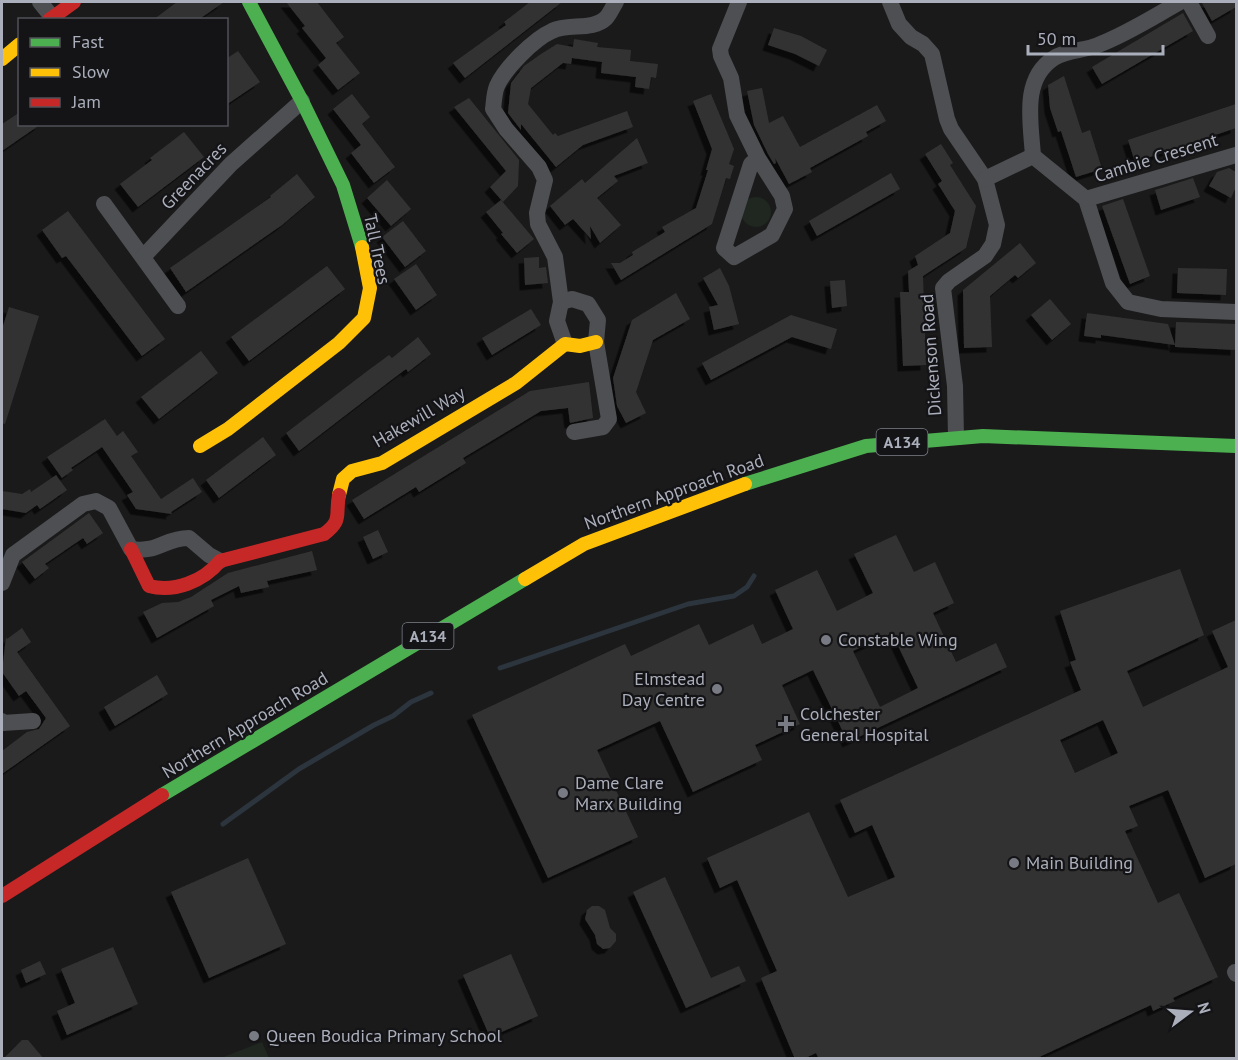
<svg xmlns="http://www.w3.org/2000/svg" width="1238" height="1060" viewBox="0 0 1238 1060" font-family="'PT Sans',sans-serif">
  <defs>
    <filter id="shadow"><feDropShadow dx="-5.5" dy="5.5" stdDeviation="0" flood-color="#0009"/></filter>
  </defs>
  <rect width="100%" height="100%" fill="#1a1a1a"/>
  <!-- green -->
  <g fill="#1f2720">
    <circle cx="756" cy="212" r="15"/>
    <path d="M262,1042l7,16h-48z"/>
  </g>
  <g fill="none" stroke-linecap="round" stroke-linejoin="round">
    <!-- stream -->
    <g stroke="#2c353d" stroke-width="5">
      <path d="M500,668l188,-64 46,-8 13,-9 7,-11"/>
      <path d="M223,824l76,-55 75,-44 19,-9 18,-14 20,-9"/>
    </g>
  </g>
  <!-- building -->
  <g fill="#323232" fill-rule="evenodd" filter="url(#shadow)">
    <path d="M177,2h47l-26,18h-45z"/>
    <path d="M286,2h31l27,35 -8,6 24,30 -22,17 -20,-25 8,-7 -24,-30 3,-2z"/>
    <path d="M530,2h32l-97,76 -12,-15 53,-38 -2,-3z"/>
    <path d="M1204,2h32v5l-24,14 -10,-18z"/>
    <path d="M1183,13l10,18 -91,53 -10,-17z"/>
    <path d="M774,28l27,8 26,14 -8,16 -24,-12 -27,-9z"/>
    <path d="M574,39l24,4 -1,4 34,3 -1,11 28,3 -2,14 -5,-1 -2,12 -14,-2 1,-10 -35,-4 1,-11 -30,-4 -1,6 -8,-1 -32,25 -3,16 25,31 2,-2 3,3 69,-25 6,16 -50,18 -27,22 -35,-43v6l-13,-17 3,-30 13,-17 17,-12 16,-10 16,3z"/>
    <path d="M238,51l22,31 -34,23v-46z"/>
    <path d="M1064,76l18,57 8,-3 12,39 -26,8 -15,-46 -3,1 -8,-24 -2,-23z"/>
    <path d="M762,88l7,35 14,-7 17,31 77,-42 9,16 -20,11 2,4 -58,32 2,4 -23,12 -14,-26 1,5 -2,1 -6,-10 -14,-29 -7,-34z"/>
    <path d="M352,94l18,23 -8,7 33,43 -21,16 -23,-30 10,-8 -28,-36z"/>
    <path d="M711,94l23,55 -5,15 5,2 -4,13 -4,-1 -14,46 -91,56 -10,-17h9l13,-8 -1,-3 33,-20 -3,-5 34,-19 12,-38h-2l6,-21 -19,-48z"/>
    <path d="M469,98l50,62 -1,26 -15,16 -13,-15 16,-16 -52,-64z"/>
    <path d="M1236,104v24l-101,34 -7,-22z"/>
    <path d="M20,112v12h21l-39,27v-27z"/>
    <path d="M184,132l20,25 -66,50 -18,-23 32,-24 -2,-2z"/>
    <path d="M637,138l11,25 -34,13 4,5 -21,17 24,27 -21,18 -10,-17 1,13 -18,-20 -8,6 -15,-19 32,-27 3,4z"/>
    <path d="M941,144l12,19 -3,2 26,41 -10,42 -43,28 3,89 -23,1 -3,-74h9l-1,-21 10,-6 -3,-9 35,-23 5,-22 -17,-27 4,-3 -17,-27z"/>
    <path d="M1229,168l7,4v15l-5,11 -22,-12 8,-14z"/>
    <path d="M891,173l9,16 -83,47 -8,-15z"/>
    <path d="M297,174l18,23 -33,28 -96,67 -16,-24 101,-71 -1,-1z"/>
    <path d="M1193,178l7,19 -39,13 -6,-20z"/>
    <path d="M387,180l24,29 -20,17 -24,-28z"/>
    <path d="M1123,199l27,77 -20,8 -28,-78z"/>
    <path d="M501,200l33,39 -17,14 -16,-19 2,-1 -17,-21z"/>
    <path d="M68,211l97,128 -23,17 -76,-100 -4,2 -20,-28z"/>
    <path d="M403,221l23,30 -21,16 -23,-30z"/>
    <path d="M1020,243l16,20 -18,15 -3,-3 -25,21 2,51 -28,1 -1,-58z"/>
    <path d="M539,257v11l7,-1 2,16 -23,2 -1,-27z"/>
    <path d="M416,264l21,31 -21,15 -22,-31z"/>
    <path d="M327,266l18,23 -96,72 -18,-24z"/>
    <path d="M720,268l9,18 10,38 -25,6 -5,-23 9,-2 -15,-27z"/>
    <path d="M1178,268l49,1 -1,26 -49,-2z"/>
    <path d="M845,280l2,26 -15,2 -2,-27z"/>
    <path d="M676,293l14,26 -37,21 -17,52 10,21 -20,10 -9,-17 -4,-28 19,-58z"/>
    <path d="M1050,299l21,25 -19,16 -21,-25z"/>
    <path d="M9,307l30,9 -34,108 -3,-1v-94z"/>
    <path d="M531,309l10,16 -49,30 -10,-17z"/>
    <path d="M1087,313l81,11 7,21 1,-23 60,2v26l-61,-3v-2l-74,-10v3l-17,-2z"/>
    <path d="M791,315l46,14 -6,20 -39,-12 -81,43 -9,-17z"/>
    <path d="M418,337l13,17 -23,18 -2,-3 -16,12 -91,70 -13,-18 80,-61 23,-17 3,3z"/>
    <path d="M201,351l17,22 -59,46 -18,-22z"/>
    <path d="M589,382l4,36 -23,5 -2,-15 -27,3 -78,47 3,5 -47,29 -3,-5 -52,32 -12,-19 178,-109z"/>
    <path d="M105,419l12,17 6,-5 15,21 -7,4 30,43 32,-21 9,14 -31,20 1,2 -36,-5 -9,-14 6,-3 -31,-45 -31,21 2,2 -11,8 -15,-21z"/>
    <path d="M263,437l13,18 -57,43 -13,-18z"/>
    <path d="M56,475l11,15 -27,19 -3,-4 -11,8 -24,-4v-18l20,3 8,-5 1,3z"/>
    <path d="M89,513l14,20 -16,11 -4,-6 -38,26 4,4 -14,11 -13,-17z"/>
    <path d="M378,530l10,22 -15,7 -10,-22z"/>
    <path d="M896,535l18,37 21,-10 19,41 -21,10 23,49 40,-19 11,24 -159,75 -35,-72 -31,15 18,39 -45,21 7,15 -69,32 -33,-71 -63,29 41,87 -90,41 -76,-163 153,-71 6,12 68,-32 10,21 44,-21 9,20 31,-15 -18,-39 42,-20 20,41 36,-18 -19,-39zM892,633l26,55 -38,19 -27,-56z"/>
    <path d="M312,551l5,19 -50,11 2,6 -28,6 -2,-7 -28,14 3,6 -57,32 -14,-26 19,-9 16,-1 13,-5 37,-24z"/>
    <path d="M1180,569l24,66 -77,36 16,36 85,-40 -16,-36 24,-11v244l-31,14 -37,-88 -39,16 9,20 -13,5 33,72 21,-10 39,84 -45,21 2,3 -22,10 -2,-6 -116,54h-216l-3,-6 -13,6h-8l-34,-81 16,-7 -40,-91 -17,8 -13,-30 102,-46 39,85 47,-20 -23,-52 -17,8 -15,-33 241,-110 -11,-28 6,-2 -16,-49zM1103,720l15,33 -43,20 -15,-33z"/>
    <path d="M22,628l9,14 -14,10 53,74 -68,48v-23l25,-19 12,-3 7,-11 -20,-27 -7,5 -17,-24 4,-35 1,2z"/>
    <path d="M157,675l11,19 -53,32 -11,-19z"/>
    <path d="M248,858l38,86 -77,34 -38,-86z"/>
    <path d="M665,877l46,101 28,-12 7,15 -60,27 -53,-116z"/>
    <path d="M592,906h7l6,4 5,18 6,6v7l-6,7 -7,1 -6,-5 -2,-9 -10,-16 2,-9z"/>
    <path d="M113,947l25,57 -71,31 -10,-24 18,-8 -14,-34z"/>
    <path d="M511,954l27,62 -48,21 -27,-62z"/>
    <path d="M40,961l6,13 -20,9 -5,-13z"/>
    <path d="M22,1040h6l16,19h-41z"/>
  </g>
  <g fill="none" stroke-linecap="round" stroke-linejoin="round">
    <!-- street -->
    <g stroke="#4d4f53" stroke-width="16">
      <path d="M40,2l12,15"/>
      <path d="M739,2l-19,47 1,7 10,22 6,37 21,43 -7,6 -27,84 10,9 38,-22 13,-26 -3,-13 -24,-38"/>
      <path d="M890,2l9,22 12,13 12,7 9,10 15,65 4,10 34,50 12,46 -4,19 -8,12 -36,25 -6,7 12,98 1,51"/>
      <path d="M1189,2l19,34"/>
      <path d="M1033,156c-2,-33 -12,-77 21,-98 14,-9 30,-7 44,-13 29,-11 55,-28 82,-43"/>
      <path d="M985,179l48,-23 53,43 27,84 15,19 33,7 75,3"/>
      <path d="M1086,199l150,-44"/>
      <path d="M104,204l74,102"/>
      <path d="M143,257l88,-93 71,-63"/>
      <path d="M561,302l11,-3 16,5 10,16 -2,22 13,77 -6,8 -29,5"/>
      <path d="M565,344l-8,-23 4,-19 -6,-45 -17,-33 -1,-11 8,-33 -6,-13 -33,-38 -13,-20c1,-7 1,-16 4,-23 8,-18 37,-47 55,-55 16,-8 41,0 54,-13 4,-4 7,-12 10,-16"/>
      <path d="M2,583l11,-28 70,-51 13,-3 13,7 22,41c29,4 33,-11 58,-11l20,17 11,6"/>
      <path d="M2,721l1,2 30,-2"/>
      <path d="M1235,972l1,2"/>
    </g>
    <!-- fast -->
    <g stroke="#4caf50" stroke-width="14">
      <path d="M249,2l53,99 41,84 19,62"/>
      <path d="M745,484l121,-38 117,-10 253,10"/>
      <path d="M162,795l363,-216"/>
    </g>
    <!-- slow -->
    <g stroke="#ffc107" stroke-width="14">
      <path d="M2,59l18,-15"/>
      <path d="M200,446l28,-17 111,-86 25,-25 6,-30 -8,-41"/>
      <path d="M339,495l4,-16 9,-8 30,-8 134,-80 49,-39 15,2 16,-4"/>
      <path d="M525,579l59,-35 161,-60"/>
    </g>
    <!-- jam -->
    <g stroke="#c62828" stroke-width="14">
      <path d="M49,20l25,-18"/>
      <path d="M131,549l18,37c25,7 55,-5 71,-25l104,-27c19,-14 11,-19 15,-39"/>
      <path d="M2,896l160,-101"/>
    </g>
  </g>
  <!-- markers -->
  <g fill="#787b83" stroke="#141316" stroke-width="2">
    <circle cx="826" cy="640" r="6"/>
    <circle cx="717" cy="689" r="6"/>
    <path d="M783 715h6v6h6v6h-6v6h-6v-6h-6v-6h6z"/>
    <circle cx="563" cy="793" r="6"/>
    <circle cx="1014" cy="863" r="6"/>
    <circle cx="254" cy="1036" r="6"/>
  </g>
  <g text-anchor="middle" stroke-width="4.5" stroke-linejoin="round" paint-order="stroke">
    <!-- shield labels -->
    <g fill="#141316" stroke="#7d808a" stroke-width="1.5">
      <rect x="876.5" y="429" width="51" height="26" rx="4.5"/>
      <rect x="402.5" y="623" width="51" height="26" rx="4.5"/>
    </g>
    <g font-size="16" font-weight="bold" fill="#aaafbb">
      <text x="902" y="448">A134</text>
      <text x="428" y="642">A134</text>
    </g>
    <!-- street labels -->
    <g font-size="18" fill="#aaafbb" stroke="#141316">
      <text transform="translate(1156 158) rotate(-17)" y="6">Cambie Crescent</text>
      <text transform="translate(194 176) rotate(-46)" y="6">Greenacres</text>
      <text transform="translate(377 249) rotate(78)" y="6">Tall Trees</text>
      <text transform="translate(931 355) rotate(-94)" y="6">Dickenson Road</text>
      <text transform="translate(419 417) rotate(-30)" y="6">Hakewill Way</text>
      <text transform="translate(674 492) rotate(-20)" y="6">Northern Approach Road</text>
      <text transform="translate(245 725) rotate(-31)" y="6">Northern Approach Road</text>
    </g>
    <!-- poi labels -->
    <g font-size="18" fill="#aaafbb" stroke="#141316" text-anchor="start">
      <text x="838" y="646">Constable Wing</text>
      <text x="705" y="685" text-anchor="end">Elmstead<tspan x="705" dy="21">Day Centre</tspan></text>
      <text x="800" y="720">Colchester<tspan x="800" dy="21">General Hospital</tspan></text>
      <text x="575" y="789">Dame Clare<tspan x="575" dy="21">Marx Building</tspan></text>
      <text x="1026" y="869">Main Building</text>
      <text x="266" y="1042">Queen Boudica Primary School</text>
    </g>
  </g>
  <!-- border -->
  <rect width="1238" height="1060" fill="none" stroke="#aaafbb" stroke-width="6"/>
  <!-- legend -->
  <rect x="18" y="18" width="210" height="108" fill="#141316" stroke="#505158" stroke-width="1.5"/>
  <rect x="30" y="38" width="30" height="9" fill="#4caf50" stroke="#505158" stroke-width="1.5"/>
  <text x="72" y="48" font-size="18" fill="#aaafbb">Fast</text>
  <rect x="30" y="68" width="30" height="9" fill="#ffc107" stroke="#505158" stroke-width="1.5"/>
  <text x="72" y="78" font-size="18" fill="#aaafbb">Slow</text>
  <rect x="30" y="98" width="30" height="9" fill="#c62828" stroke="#505158" stroke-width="1.5"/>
  <text x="72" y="108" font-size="18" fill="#aaafbb">Jam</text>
  <!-- north arrow -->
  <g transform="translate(1190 1012) rotate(74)" stroke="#141316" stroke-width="4.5" paint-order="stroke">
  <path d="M0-4.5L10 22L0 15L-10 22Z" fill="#aaafbb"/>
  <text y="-9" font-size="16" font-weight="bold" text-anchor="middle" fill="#aaafbb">N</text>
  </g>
  <!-- scale -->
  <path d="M1028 45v9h135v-9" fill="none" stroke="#aaafbb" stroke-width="3"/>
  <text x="1037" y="45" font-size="18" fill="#aaafbb" stroke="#141316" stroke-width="4.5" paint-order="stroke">50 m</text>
</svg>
